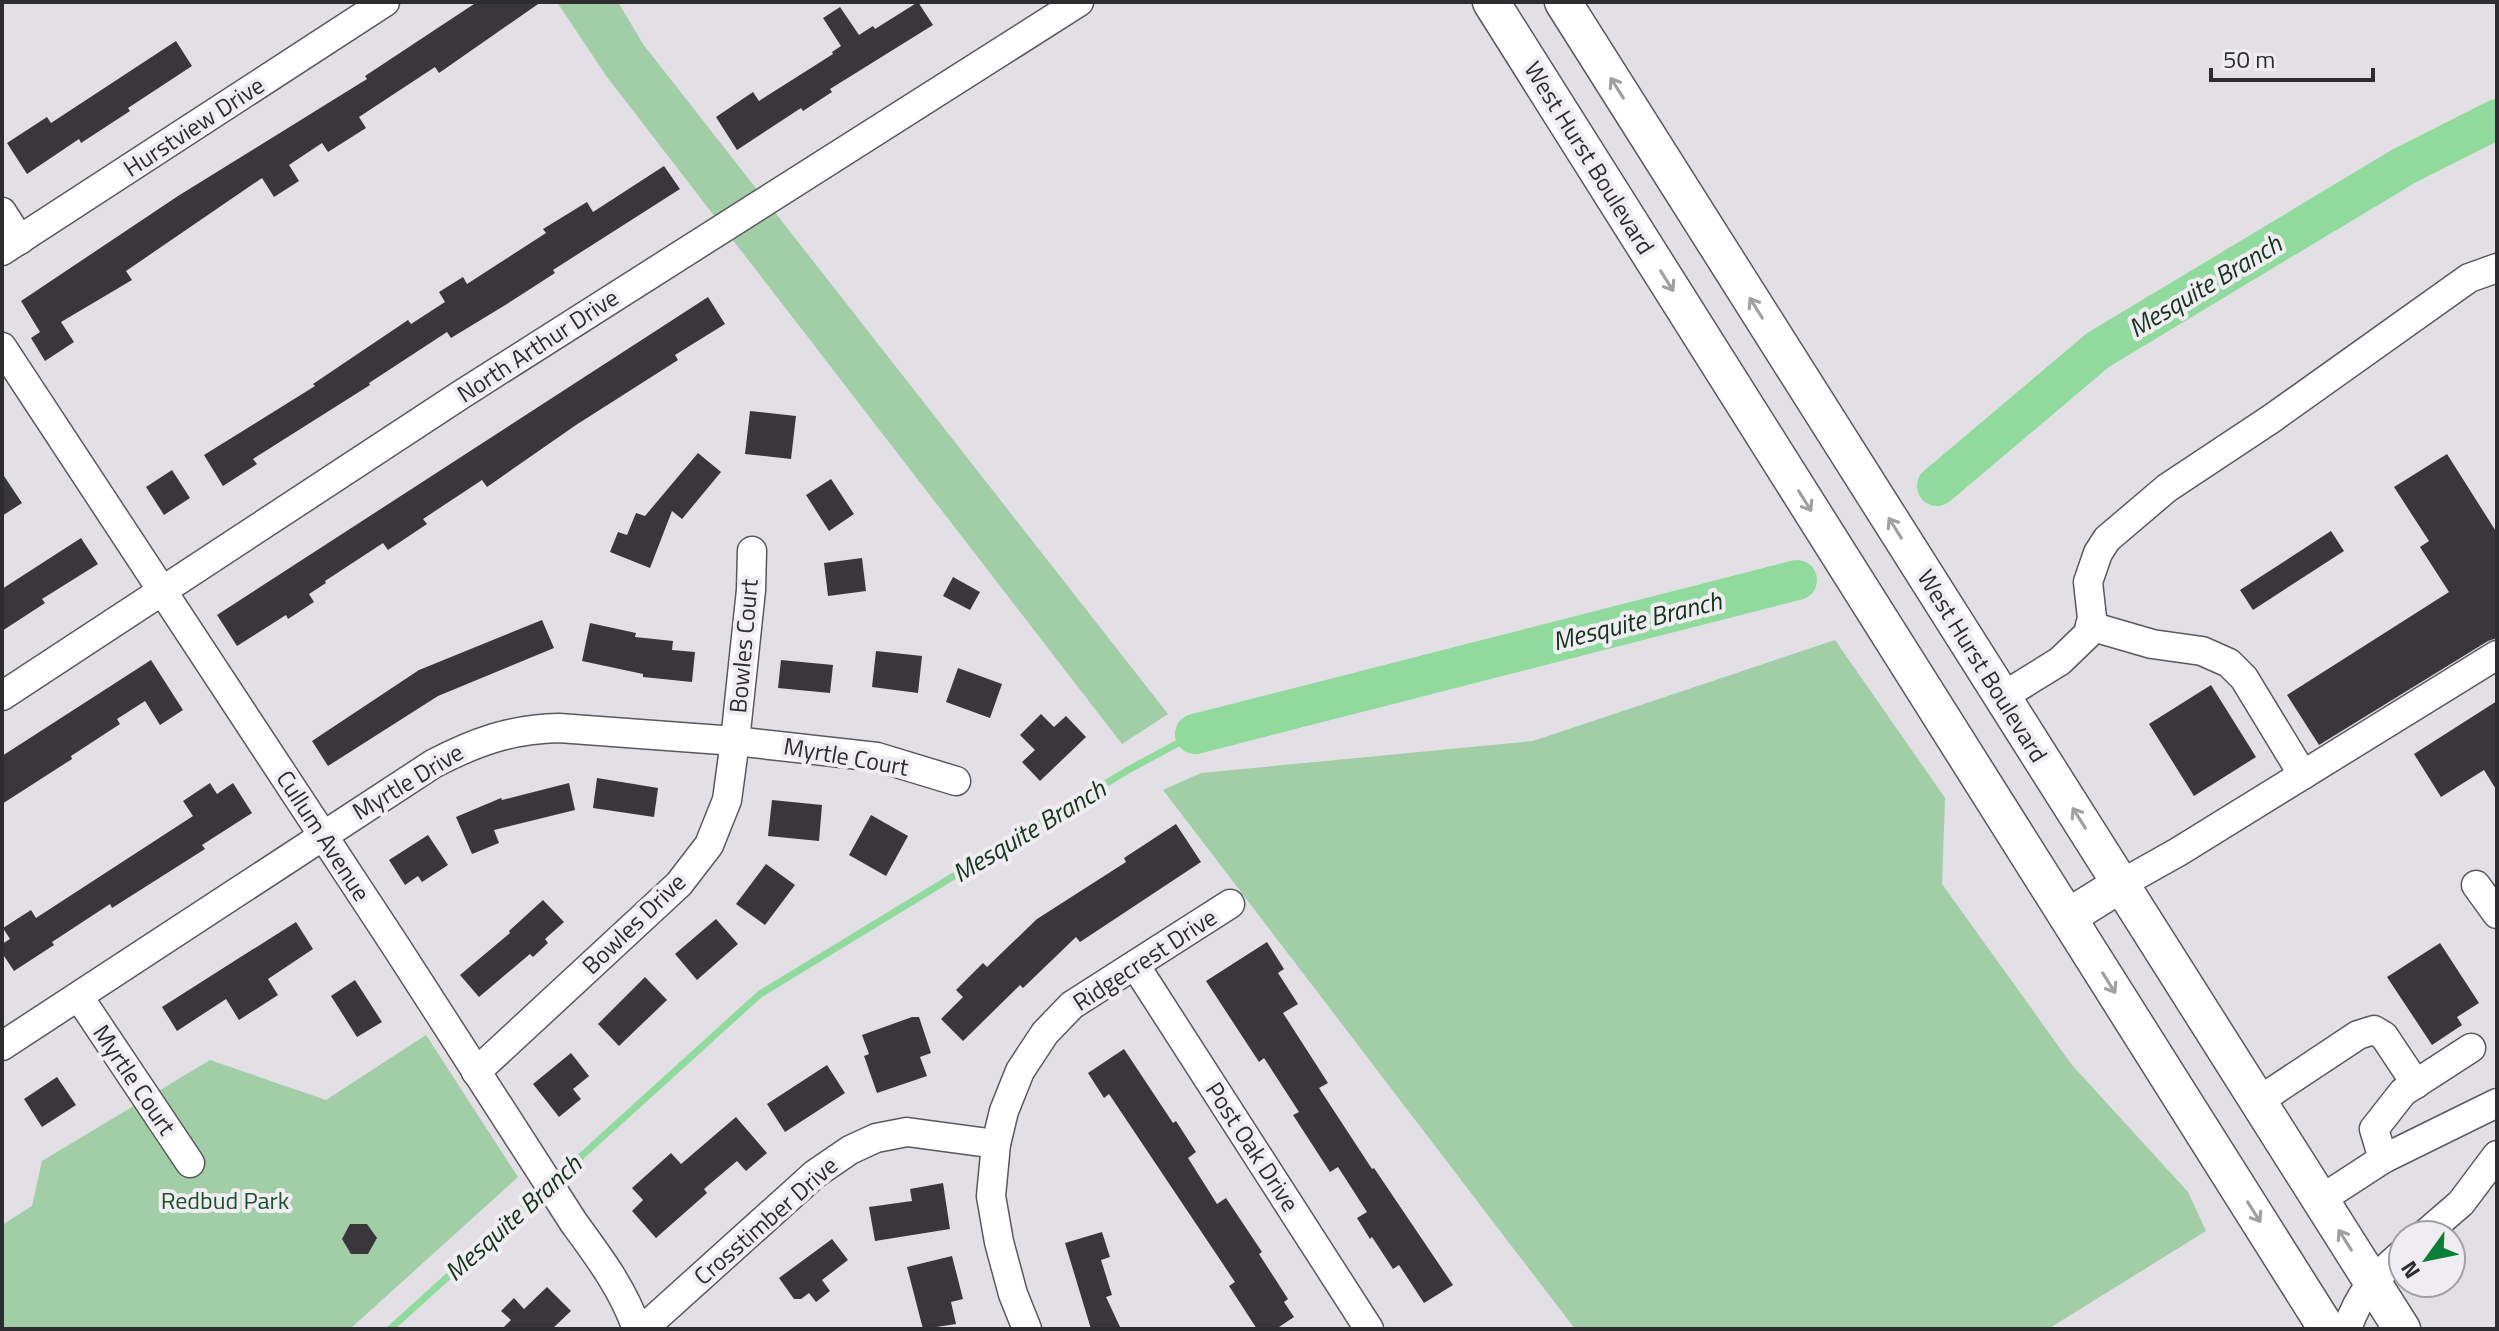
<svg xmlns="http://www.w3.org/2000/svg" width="2499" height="1331" viewBox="0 0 2499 1331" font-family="'Titillium Web',sans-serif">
  <rect width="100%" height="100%" fill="#e2e0e5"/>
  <!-- green -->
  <g fill="#a1cda7">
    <path d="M557,2h61l25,42 525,670 -46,30 -515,-667z"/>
    <path d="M1835,640l110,158 -3,86 130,181 116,127 18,39 -158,98h-473l-412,-539 38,-17 332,-32z"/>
    <path d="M426,1035l92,142 -168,152h-348v-104l30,-19 10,-45 168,-101 116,40z"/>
  </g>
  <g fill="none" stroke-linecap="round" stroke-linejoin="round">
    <!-- stream -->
    <g stroke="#8fda9c" stroke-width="7">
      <path d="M555,1180l205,-186 368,-224 67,-36"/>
      <path d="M390,1329l156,-141"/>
    </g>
    <!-- river -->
    <g stroke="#8fda9c" stroke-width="40">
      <path d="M1937,486l161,-136 306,-184 93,-47"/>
      <path d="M1195,734l602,-154"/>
    </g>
  </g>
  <!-- building -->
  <g fill="#39373b">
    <path d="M477,2h64l-102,71 -4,-6 -76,50 7,11 -38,24 -6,-9 -33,22 10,16 -25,16 -12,-19 -136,93 6,9 -71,42 13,20 -29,19 -14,-23 9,-6 -19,-31 157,-105 189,-117 -2,-3z"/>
    <path d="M918,2l15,23 -103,64 2,3 -29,19 -2,-3 -64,42 -21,-33 37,-25 6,9 74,-47 -1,-2 9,-6 -18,-28 17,-11 19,28 14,-9 2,3z"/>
    <path d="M176,41l16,25 -64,42 2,3 -49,32 -2,-4 -52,35 -20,-31 40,-26 4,6z"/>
    <path d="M664,166l16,23 -127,81 2,3 -48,31 -56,34 -4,-6 -78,51 1,2 -117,74 4,5 -34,22 -19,-31 111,-69 -2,-2 95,-64 3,4 34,-22 -6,-10 24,-15 4,7 79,-51 -3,-4 44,-27 6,10z"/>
    <path d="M708,297l17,27 -50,31 3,5 -102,65 -89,62 -5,-7 -59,39 4,5 -39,26 -5,-7 -58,38 1,2 -17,11 5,8 -26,17 -2,-4 -49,31 -20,-31z"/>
    <path d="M750,411l46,5 -5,43 -46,-5z"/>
    <path d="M698,453l23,19 -39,47 -10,-8 -22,57 -40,-16 8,-20 9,3 9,-22 9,3z"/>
    <path d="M2447,454l50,79v105l-9,3 -169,104 -32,-50 162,-103 -29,-45 9,-6 -35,-54z"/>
    <path d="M172,470l18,28 -26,17 -18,-28z"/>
    <path d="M2,473l20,30 -20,13z"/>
    <path d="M831,479l23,35 -25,17 -23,-36z"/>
    <path d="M2331,531l13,20 -91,59 -13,-20z"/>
    <path d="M81,538l17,26 -56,35 3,4 -43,28v-42z"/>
    <path d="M862,558l4,33 -38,5 -4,-33z"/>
    <path d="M953,577l27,15 -10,18 -27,-14z"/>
    <path d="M542,620l12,28 -116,48 -110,70 -16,-25 107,-71z"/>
    <path d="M590,623l46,10 -1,4 38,4 -1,9 23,2 -3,30 -49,-5v-3l-61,-13z"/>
    <path d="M876,651l46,5 -4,37 -46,-6z"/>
    <path d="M151,660l32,50 -23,15 -15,-24 -28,18 3,5 -49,32 1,3 -70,45v-48z"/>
    <path d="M781,660l52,5 -3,28 -52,-5z"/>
    <path d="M958,668l44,16 -12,34 -44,-16z"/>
    <path d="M2211,685l45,72 -62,39 -45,-72z"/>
    <path d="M2497,701v90l-13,-21 -43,27 -27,-43z"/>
    <path d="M1041,714l13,13 12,-11 20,21 -46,44 -18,-19 13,-12 -15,-15z"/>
    <path d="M597,778l61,10 -4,29 -61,-9z"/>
    <path d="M210,783l7,11 16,-11 19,30 -50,32 3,4 -93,59 -2,-4 -58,38 2,3 -40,26 -12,-18v-9l8,-5 -7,-11 28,-18 5,8 157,-102 -10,-15z"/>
    <path d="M569,783l6,27 -81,20 5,13 -27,11 -16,-37 45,-19 1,2z"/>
    <path d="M772,800l50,5 -3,36 -51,-5z"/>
    <path d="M871,815l37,21 -22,40 -37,-21z"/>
    <path d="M1176,824l25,38 -121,80 -4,-5 -53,51 -3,-3 -57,56 -22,-22 22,-22 -7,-7 27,-27 4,4 50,-48 89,-57 -2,-4z"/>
    <path d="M428,835l20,30 -26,17 -4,-6 -13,9 -16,-25z"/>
    <path d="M766,864l29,21 -30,40 -29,-21z"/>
    <path d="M543,900l21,22 -19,17 3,4 -15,14 -3,-3 -51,43 -19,-22 50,-42 -1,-2z"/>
    <path d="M716,919l22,25 -41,36 -22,-26z"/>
    <path d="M296,922l17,27 -45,30 10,16 -39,25 -13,-21 -49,32 -15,-24z"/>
    <path d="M1267,942l17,27 -6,4 20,31 -15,9 45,70 -9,5 53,81 2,-1 79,117 -29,18 -25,-38 -6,4 -21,-32 -2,2 -13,-21 10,-6 -29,-45 -8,5 -37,-57 6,-3 -35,-54 -5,4 -53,-81z"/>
    <path d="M2440,943l39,60 -22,14 5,8 -30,20 -45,-68z"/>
    <path d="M645,977l22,23 -48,46 -21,-22z"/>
    <path d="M355,980l27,42 -25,15 -26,-41z"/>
    <path d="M912,1017h7l12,36 -11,4 7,19 -50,17 -13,-37 5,-2 -7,-19z"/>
    <path d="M1124,1049l49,74 3,-2 20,31 -8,6 29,46 9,-6 36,54 -3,2 29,45 -4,3 10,15 -18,12h-19l-28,-43 6,-4 -126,-188 -5,4 -16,-25z"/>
    <path d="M571,1053l18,23 -16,13 8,10 -22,18 -26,-33z"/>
    <path d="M827,1065l18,28 -60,39 -18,-28z"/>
    <path d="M57,1077l19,28 -34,22 -18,-28z"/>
    <path d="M736,1117l31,36 -21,18 -9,-10 -33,28 3,4 -51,45 -24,-27 11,-11 -11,-12 39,-35 10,11z"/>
    <path d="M943,1183l7,46 -75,12 -6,-34 43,-6 -2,-12z"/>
    <path d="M350,1224h17l10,14 -9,16h-17l-9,-15z"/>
    <path d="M1102,1232l8,25 -9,3 11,35 -6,2 15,32h-30l-26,-86z"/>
    <path d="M832,1239l16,21 -26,20 8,11 -14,11 -7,-9 -8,6h-7l-15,-21z"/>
    <path d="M952,1256l11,43 -12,3 5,22 -33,5 -16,-62z"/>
    <path d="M547,1287l24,24 -19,18h-50l9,-9 -10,-9 13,-13 10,11z"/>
  </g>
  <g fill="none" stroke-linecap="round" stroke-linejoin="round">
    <defs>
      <g id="minor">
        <path d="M2,212l18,28"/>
        <path d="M2,251l383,-249"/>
        <path d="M2,347l395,601 177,275c25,34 49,66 63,106"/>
        <path d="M2090,626l62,18 50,7 27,12 15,15 59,97"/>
        <path d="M2,696l460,-302 617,-392"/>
        <path d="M2002,697l58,-36 28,-27 4,-16 -4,-36 10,-29 9,-14 60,-51 104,-69 198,-141 28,-10"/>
        <path d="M2121,884l57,-32 319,-197"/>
        <path d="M2476,885l21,29"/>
        <path d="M1135,965l234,364"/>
        <path d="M79,997l111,166"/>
        <path d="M2,1046l431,-282c42,-22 78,-35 126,-36l176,13 142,16 79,24"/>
        <path d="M476,1072l203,-188 30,-39 18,-45 8,-59 16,-151 1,-39"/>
        <path d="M2257,1102l101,-67 16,-5 10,6 32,48"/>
        <path d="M2383,1159l-9,-30 29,-37 68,-44"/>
        <path d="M2320,1200l63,-41 114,-56"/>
        <path d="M2424,1235l37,-32 36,-48"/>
        <path d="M643,1329l172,-155 35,-24 26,-12 31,-6 89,12"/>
        <path d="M1027,1329l-14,-35 -14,-52 -8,-46 5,-52 8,-33 16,-40 25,-38 27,-28 158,-101"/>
        <path d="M2347,1329c13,-37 27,-51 56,-76"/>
      </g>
      <g id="major">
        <path d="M1491,2l836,1327"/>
        <path d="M1563,2l839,1327"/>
        <path d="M2068,917l53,-33"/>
      </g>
    </defs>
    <!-- minor casing -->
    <use href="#minor" stroke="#5a585c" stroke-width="31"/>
    <!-- major casing -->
    <use href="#major" stroke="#5a585c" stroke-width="39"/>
    <!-- minor -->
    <use href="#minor" stroke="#fff" stroke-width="28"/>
    <!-- major -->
    <use href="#major" stroke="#fff" stroke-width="36"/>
  </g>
  <!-- one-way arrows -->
  <defs><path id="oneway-shaft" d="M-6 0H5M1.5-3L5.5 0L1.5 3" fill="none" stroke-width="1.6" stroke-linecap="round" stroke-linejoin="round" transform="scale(2)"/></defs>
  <g stroke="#a0a0a1">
    <use href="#oneway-shaft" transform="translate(1617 88) rotate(-122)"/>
    <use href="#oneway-shaft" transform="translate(1667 281) rotate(58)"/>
    <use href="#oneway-shaft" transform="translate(1756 308) rotate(-122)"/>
    <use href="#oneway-shaft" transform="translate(1805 501) rotate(58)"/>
    <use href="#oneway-shaft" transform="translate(1895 528) rotate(-122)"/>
    <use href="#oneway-shaft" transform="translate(2079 818) rotate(-122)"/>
    <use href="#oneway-shaft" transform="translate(2109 983) rotate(58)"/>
    <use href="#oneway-shaft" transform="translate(2254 1212) rotate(58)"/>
    <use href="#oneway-shaft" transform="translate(2345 1240) rotate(-122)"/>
  </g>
  <g text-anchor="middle" stroke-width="8" stroke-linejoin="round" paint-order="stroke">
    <!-- street labels -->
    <g font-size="24" fill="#2d2c2e" stroke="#efedf2">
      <text transform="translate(194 127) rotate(-33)" y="8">Hurstview Drive</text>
      <text transform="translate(1589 158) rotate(58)" y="8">West Hurst Boulevard</text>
      <text transform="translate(538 346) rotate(-33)" y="8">North Arthur Drive</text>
      <text transform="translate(744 646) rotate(-85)" y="8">Bowles Court</text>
      <text transform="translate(1982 666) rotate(58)" y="8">West Hurst Boulevard</text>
      <text transform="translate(846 757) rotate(10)" y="8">Myrtle Court</text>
      <text transform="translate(408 782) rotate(-31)" y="8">Myrtle Drive</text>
      <text transform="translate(323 836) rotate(57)" y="8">Cullum Avenue</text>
      <text transform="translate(634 924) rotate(-44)" y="8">Bowles Drive</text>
      <text transform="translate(1145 960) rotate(-33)" y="8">Ridgecrest Drive</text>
      <text transform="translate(134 1080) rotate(56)" y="8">Myrtle Court</text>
      <text transform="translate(1252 1147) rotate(57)" y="8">Post Oak Drive</text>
      <text transform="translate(766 1221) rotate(-41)" y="8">Crosstimber Drive</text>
    </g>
    <!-- park labels -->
    <g font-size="24" fill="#1c5028" stroke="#efedf2">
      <text x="225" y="1209">Redbud Park</text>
    </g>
    <!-- water labels -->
    <g font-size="26" font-style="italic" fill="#13331a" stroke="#efedf2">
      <text transform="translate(2205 286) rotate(-31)" y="9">Mesquite Branch</text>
      <text transform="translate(1637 621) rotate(-14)" y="9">Mesquite Branch</text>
      <text transform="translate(1029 831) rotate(-31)" y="9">Mesquite Branch</text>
      <text transform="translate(513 1218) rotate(-42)" y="9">Mesquite Branch</text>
    </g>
  </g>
  <!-- border -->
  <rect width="2499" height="1331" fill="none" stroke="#2d2c2e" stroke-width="8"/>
  <!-- north arrow -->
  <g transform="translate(2427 1259) rotate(237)"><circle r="38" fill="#efedf2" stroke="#a1a0a4" stroke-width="2"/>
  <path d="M0-6L14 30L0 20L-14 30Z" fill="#0c7f36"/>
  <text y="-12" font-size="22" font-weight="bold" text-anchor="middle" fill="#2d2c2e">N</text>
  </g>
  <!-- scale -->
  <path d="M2211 68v12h162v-12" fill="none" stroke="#2d2c2e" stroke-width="4"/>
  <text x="2223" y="68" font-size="24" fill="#2d2c2e" stroke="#efedf2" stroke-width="6" paint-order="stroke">50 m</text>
</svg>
